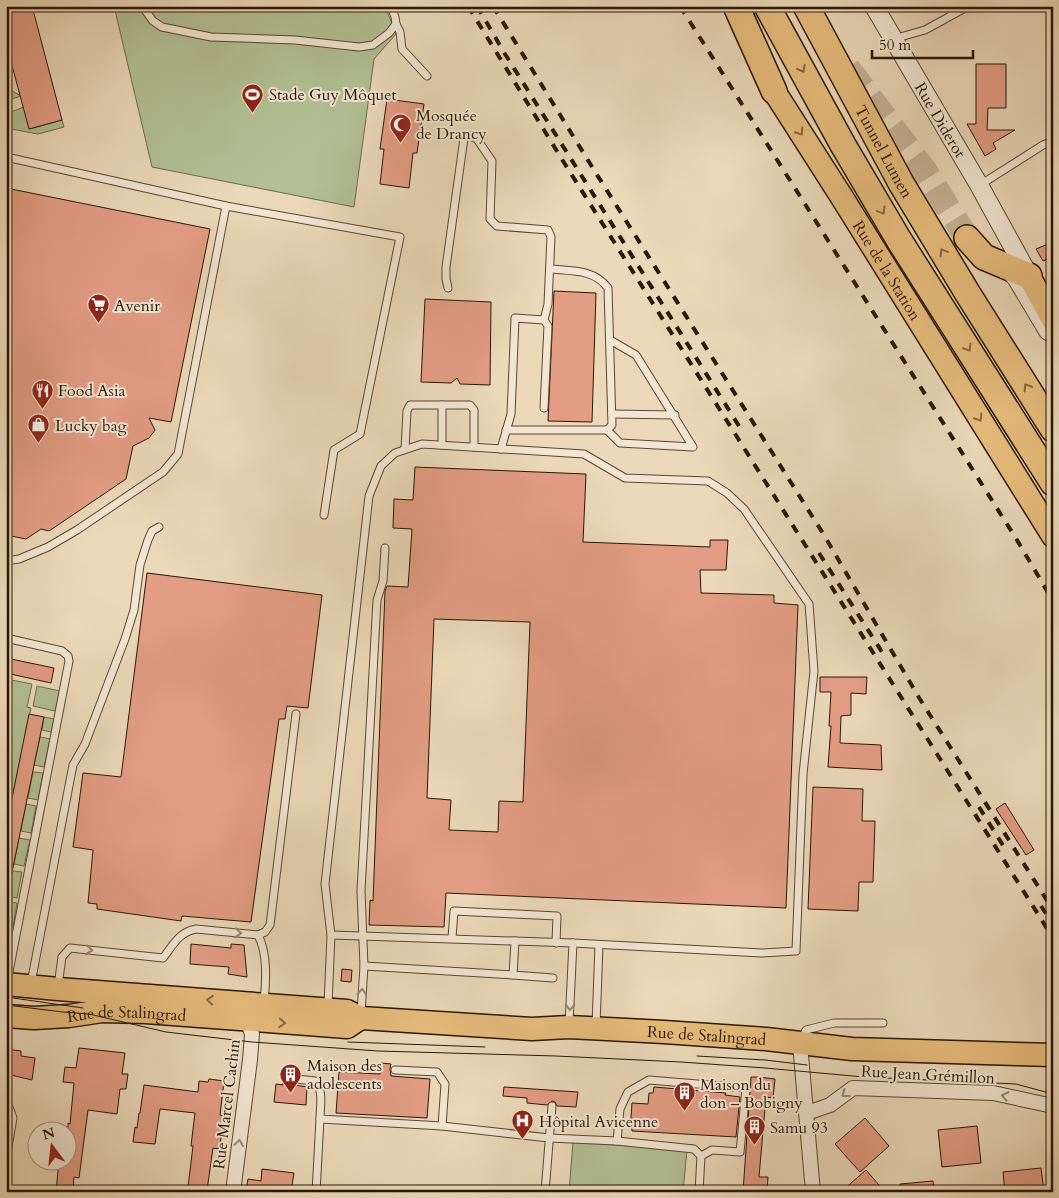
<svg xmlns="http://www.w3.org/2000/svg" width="1059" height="1198" viewBox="0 0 1059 1198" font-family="Cardo,serif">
  <rect width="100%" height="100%" fill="#ebd9b9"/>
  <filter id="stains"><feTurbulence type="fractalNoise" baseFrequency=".004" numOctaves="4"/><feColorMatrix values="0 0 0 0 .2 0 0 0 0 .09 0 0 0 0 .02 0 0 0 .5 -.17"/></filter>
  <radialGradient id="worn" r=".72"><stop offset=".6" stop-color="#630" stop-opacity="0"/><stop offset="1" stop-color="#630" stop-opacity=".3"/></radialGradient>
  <!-- green -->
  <g fill="#b2c093" stroke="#6e6b4a">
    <path d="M114,6h271l11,28 -22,25 -20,148 -202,-40z"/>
    <path d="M6,88h1l14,8 -12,4 -3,3z"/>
    <path d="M24,107l6,22 32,-9 2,7 -26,7 -32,-6 1,-13 4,-3z"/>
    <path d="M6,679l26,5 -5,23 4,1 -25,120z"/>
    <path d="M37,686l23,5 -5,20 -22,-5z"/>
    <path d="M44,717l10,2 -3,13 -9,-2z"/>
    <path d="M40,737l10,2 -6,28 -10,-2z"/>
    <path d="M33,772l10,1 -5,27 -10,-2z"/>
    <path d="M26,804l10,2 -5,27 -10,-2z"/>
    <path d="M19,838l11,2 -6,26 -10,-2z"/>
    <path d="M13,871l9,1 -5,26 -11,-2z"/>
    <path d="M6,901l11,2 -4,24 -7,-1z"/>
    <path d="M573,1142l114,8 -4,42h-114z"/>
  </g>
  <!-- building -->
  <g fill="#e39d85" stroke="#2b1602" fill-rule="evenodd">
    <path d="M6,6h26l30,114 -33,9 -23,-86z"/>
    <path d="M976,64h30v44h-18l-1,22h28l-22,13 3,6 -11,7 -18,-32h9z"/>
    <path d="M387,99l37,5 -7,49h-4l-4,35 -29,-4 4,-35h-4z"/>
    <path d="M6,188l204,41 -39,193 -22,-4 6,12 -6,8 -16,8 -7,33 -77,52 -8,-2 -15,10 -20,-4z"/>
    <path d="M1053,242v15l-10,4 -7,-12z"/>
    <path d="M554,291l42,2 -4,129 -44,-1z"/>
    <path d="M425,299l66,3 -1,83 -30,-1 -3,-6 -6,5 -30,-1z"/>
    <path d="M415,467l171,7 -3,68 127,5v-7h18l-2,30h-26l1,23 73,2v8l24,2 -12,303 -340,-15 -2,34 -75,-2 1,-25 3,1 12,-310 2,-5 21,1 4,-58 -19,-1 1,-29 19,1zM434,619l96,3 -7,180 -24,-1 -1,31 -49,-2 2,-30 -24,-2z"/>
    <path d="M147,573l175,22 -14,113 -21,-2 -2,13h-6l-28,203 -69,-6 -1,5 -84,-12v-5l-9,-1 5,-53 -20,-3 10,-74 38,4z"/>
    <path d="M6,658l48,10 -3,15 -45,-10z"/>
    <path d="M820,677h47l-1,17 -15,-1v22l-10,1 -1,27 41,2 1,25 -54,-3 3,-41h-2l2,-34h-11z"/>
    <path d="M29,714l15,3 -33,160 -5,-1v-48z"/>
    <path d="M813,787l50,2 -1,32h13l-2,61h-14l-1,29 -50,-2z"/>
    <path d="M1005,803l29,47 -8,5 -30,-46z"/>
    <path d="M191,944l40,4v-4l13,1 3,32 -19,-3 1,-7 -39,-3z"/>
    <path d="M342,969l10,1 -1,12 -10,-1z"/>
    <path d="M79,1048l46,5 -3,21h6l-2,15h-6l-3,25 -29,-4 -9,68 -5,-1 -1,15h-17l3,-32h9v-37l2,1 4,-41 -11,-1 2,-15 11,1z"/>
    <path d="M6,1049l15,2v5l14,2 -3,22 -21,-5v-7h-5z"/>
    <path d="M381,1063l10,1 -1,5 1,7 39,3 -3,39 -91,-5 3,-41 41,2z"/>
    <path d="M751,1077h8l16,2 -2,19 -7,-1 -7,80h9l-1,15h-24z"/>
    <path d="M209,1079l15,2 -4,34 5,1 -6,33 -6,-1 -6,42 -19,-3 5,-41h-2l4,-33 -35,-4 -5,35 -22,-2 2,-15 2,1 2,-15h1l4,-28 54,7 1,-11 9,1z"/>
    <path d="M283,1083l24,4 -1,18 -32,-3 2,-18 7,1z"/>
    <path d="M504,1087l74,5 -2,15 -19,-1 -2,-4 -3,-1 -5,4 -20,-2v-5l-24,-2z"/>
    <path d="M654,1087l72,6 -1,2 15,2 -4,40 -104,-6 -1,-14 1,-14 16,1 1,-11h4z"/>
    <path d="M865,1118l24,28 -29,26 -25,-28z"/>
    <path d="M977,1126l4,37 -39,4 -4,-37z"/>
    <path d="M1041,1168l3,24h-39l-2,-20z"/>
    <path d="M262,1169l32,4 -3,19h-45l2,-13 13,2z"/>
    <path d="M866,1170l19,22h-44z"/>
    <path d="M933,1181l1,11h-33l-1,-8z"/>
  </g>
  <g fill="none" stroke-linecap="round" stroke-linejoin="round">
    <!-- motorway-tunnel -->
    <path stroke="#c5b294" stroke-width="25" stroke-dasharray="25 12" stroke-linecap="butt" d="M848,68l77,103 42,67"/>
    <defs>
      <g id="service">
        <path d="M391,6l4,11 1,7 4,8 2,17 25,27"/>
        <path d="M145,10l8,11 9,6 49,10 84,3 64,7 14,-2 16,-12 7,-9"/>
        <path d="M893,39l32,-9 40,-22 69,-2"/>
        <path d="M6,157l220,49 174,31 -40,197 -26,16 -10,65"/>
        <path d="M980,185l63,-40 10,-4"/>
        <path d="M448,288l-2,-9v-12l18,-129 6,-2 7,3 15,22 -2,58 7,7 51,4 3,7 -3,67 -4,16"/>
        <path d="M612,414l63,1"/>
        <path d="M506,430h101l5,-5 -4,-137c-14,-19 -36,-17 -58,-19"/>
        <path d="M607,430l13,13 73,4 -57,-92 -26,-15"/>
        <path d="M442,445v-40"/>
        <path d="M405,449l2,-38 3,-6h60l4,5v37"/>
        <path d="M501,449l10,-35 4,-96 29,2 4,6 -4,82"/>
        <path d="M6,561l13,-2 29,-12 29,-17 86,-58 15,-18 48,-248"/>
        <path d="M6,638l56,13 6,5 1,5 -62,321"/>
        <path d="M258,935l7,-3 5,-7 26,-211"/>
        <path d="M331,935l-6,-51 44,-388 12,-30 14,-13 27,-9 162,10 41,24 83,3 19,12 17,16 65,95 5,67 -11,103 -7,177 -34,2 -189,-10"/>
        <path d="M452,938l2,-27 103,5 -1,27"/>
        <path d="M515,941l-2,34 40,3"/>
        <path d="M364,966l149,9"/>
        <path d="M31,983l42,-218 12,-21 40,-105 9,-29 6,-45 8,-25 4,-9 7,-4"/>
        <path d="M58,986l4,-29 8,-9 93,10c10,-13 16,-26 33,-29l62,6c10,19 8,46 6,67"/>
        <path d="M328,1005l3,-70 242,8 -4,81"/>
        <path d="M361,1013l3,-47 -3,-75 16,-291 6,-19 2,-33"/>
        <path d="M596,1025l3,-80"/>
        <path d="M801,1041l5,-11 28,-7h49"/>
        <path d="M395,1070l42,2 8,12 -3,42"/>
        <path d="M296,1079l19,2c9,10 5,25 5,38l122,7 107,12 68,3"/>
        <path d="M649,1080l97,8 -6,64 -28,-2 -11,6 -7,-7 -77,-8 3,-32 8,-17z"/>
        <path d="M6,1099l7,19 -7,41"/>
        <path d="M316,1192l4,-73"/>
        <path d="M545,1192l7,-86"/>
        <path d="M699,1192l2,-36"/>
      </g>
      <g id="minor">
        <path d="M800,1044l13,148"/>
        <path d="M807,1113l23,-8 23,-17 140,5 60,13"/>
        <path d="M233,1192l17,-132 2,-26 -5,-14"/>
      </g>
      <g id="tertiary">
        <path id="s1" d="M874,6l105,179 50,91"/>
        <path d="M1008,268l9,11 31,52 5,2"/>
      </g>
      <g id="primary">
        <path id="s2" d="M774,91l69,108 210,337"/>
        <path d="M1029,276l24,44"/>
        <path id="s3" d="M6,984l52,5 289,22 14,7 171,11 37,-2 95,5 102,7 86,10 201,6"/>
        <path id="s4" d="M6,1016l28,2 35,-2 33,-5 44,1 201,15 12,-8"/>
      </g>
      <g id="motorway">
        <path d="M736,6l38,85"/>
        <path d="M767,6l76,139 56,95 154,243"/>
        <path id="s5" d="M806,6l95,177 67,111 85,135"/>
        <path d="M967,238l17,19 45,19"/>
      </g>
    </defs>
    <!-- service casing -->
    <use href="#service" stroke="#5b4730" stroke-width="9"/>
    <!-- minor casing -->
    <use href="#minor" stroke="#5b4730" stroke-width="16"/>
    <!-- tertiary casing -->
    <use href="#tertiary" stroke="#5b4730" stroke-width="20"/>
    <!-- primary casing -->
    <use href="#primary" stroke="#2b1602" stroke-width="25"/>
    <!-- motorway casing -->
    <use href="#motorway" stroke="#2b1602" stroke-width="28"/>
    <!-- service -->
    <use href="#service" stroke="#f2e6d2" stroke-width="7"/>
    <!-- minor -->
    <use href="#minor" stroke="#f2e6d2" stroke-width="14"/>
    <!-- tertiary -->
    <use href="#tertiary" stroke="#f2e6d2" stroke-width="18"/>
    <!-- primary -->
    <use href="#primary" stroke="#e6bc7c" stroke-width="22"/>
    <!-- motorway -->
    <use href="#motorway" stroke="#e6bc7c" stroke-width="25"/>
    <!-- tram -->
    <g stroke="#2b1602" stroke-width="1">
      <path d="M6,997l77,11"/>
      <path d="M6,1005l57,7 26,2 77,18 86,10 126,9 178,5 125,6 84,6 99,9 152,7 37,10"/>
      <path d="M348,1042l137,5"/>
      <path d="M697,1056l68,4 42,5"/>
    </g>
    <!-- rail -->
    <g stroke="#2b1602" stroke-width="4" stroke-dasharray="9 9" stroke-linecap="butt">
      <path d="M468,6l95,155 490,777"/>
      <path d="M477,6l28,48 234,372"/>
      <path d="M493,6l101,164 230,365 94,161 135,214"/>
      <path d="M680,6l337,534 36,61"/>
      <path d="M819,553l63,99"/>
      <path d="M979,807l25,40"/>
      <path d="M1041,906l12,18"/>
    </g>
  </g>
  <!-- one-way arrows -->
  <defs><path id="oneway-chevron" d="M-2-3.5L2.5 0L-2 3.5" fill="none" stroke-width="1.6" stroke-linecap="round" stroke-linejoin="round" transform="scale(1.25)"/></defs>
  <g stroke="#88693f">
    <use href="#oneway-chevron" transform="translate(802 69) rotate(61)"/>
    <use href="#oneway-chevron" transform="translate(800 132) rotate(57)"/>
    <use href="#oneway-chevron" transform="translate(882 211) rotate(59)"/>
    <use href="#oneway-chevron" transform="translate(943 252) rotate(-121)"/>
    <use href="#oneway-chevron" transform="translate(968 348) rotate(58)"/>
    <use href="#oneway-chevron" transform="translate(1027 387) rotate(-122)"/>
    <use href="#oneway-chevron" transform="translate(979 418) rotate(58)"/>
    <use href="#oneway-chevron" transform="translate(210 1000) rotate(-176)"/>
    <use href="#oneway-chevron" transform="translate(282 1023) rotate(4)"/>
  </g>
  <g stroke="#988874">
    <use href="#oneway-chevron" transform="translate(238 933) rotate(6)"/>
    <use href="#oneway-chevron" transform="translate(89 950) rotate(6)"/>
    <use href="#oneway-chevron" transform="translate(362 992) rotate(-87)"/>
    <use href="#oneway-chevron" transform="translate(570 1007) rotate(92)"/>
    <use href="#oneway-chevron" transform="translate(845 1094) rotate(143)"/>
    <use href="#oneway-chevron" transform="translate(1005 1096) rotate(-168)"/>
    <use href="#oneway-chevron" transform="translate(239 1143) rotate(-82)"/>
  </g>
  <!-- icons -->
  <defs>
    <symbol id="stadium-pin" viewBox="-11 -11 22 30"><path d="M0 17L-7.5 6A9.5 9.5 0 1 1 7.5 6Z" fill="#8f2418" stroke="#f2e6d2"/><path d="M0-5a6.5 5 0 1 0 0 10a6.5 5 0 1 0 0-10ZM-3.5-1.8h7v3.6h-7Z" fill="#fff"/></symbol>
    <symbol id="mosque-pin" viewBox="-11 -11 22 30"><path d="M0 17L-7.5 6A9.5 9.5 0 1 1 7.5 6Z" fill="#8f2418" stroke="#f2e6d2"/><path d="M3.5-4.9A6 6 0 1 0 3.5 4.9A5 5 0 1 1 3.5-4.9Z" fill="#fff"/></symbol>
    <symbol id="supermarket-pin" viewBox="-11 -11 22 30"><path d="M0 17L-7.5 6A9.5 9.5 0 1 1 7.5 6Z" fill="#8f2418" stroke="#f2e6d2"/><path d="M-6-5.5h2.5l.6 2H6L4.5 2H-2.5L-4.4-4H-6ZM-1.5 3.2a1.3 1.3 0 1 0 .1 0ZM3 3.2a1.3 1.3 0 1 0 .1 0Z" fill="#fff"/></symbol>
    <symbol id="restaurant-pin" viewBox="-11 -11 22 30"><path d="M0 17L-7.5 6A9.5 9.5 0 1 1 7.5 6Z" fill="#8f2418" stroke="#f2e6d2"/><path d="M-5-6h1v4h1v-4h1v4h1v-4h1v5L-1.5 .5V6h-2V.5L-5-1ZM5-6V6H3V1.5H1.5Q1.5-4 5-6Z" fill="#fff"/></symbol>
    <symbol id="shop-pin" viewBox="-11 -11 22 30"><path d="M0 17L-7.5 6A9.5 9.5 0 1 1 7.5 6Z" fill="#8f2418" stroke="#f2e6d2"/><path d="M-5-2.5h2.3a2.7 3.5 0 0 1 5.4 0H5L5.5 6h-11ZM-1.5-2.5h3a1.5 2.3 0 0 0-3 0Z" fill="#fff"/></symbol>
    <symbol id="building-pin" viewBox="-11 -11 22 30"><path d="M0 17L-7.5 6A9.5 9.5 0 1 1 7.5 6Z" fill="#8f2418" stroke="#f2e6d2"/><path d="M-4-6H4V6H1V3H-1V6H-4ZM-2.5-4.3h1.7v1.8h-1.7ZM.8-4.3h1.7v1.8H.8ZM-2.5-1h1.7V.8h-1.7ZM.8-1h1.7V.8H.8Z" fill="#fff"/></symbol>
    <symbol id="hospital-pin" viewBox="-11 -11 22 30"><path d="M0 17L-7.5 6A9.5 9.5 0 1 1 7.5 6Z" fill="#8f2418" stroke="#f2e6d2"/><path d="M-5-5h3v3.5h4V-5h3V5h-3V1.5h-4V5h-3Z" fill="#fff"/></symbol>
  </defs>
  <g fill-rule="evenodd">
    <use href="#stadium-pin" x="240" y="82" width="25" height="34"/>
    <use href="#mosque-pin" x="388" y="112" width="25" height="34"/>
    <use href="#supermarket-pin" x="86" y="292" width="25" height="34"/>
    <use href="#restaurant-pin" x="30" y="378" width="25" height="34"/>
    <use href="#shop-pin" x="26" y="412" width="25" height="34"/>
    <use href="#building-pin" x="278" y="1062" width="25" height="34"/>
    <use href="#building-pin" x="672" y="1080" width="25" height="34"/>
    <use href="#hospital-pin" x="510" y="1108" width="25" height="34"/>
    <use href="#building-pin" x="742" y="1114" width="25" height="34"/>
  </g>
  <g text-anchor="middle" stroke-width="4" stroke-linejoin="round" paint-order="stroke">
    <!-- poi labels -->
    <g font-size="16" fill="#2b1602" stroke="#f2e6d2" text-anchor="start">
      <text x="269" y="100">Stade Guy Môquet</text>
      <text x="416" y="121">Mosquée<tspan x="416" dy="18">de Drancy</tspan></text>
      <text x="114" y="311">Avenir</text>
      <text x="58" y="396">Food Asia</text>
      <text x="55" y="431">Lucky bag</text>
      <text x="307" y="1071">Maison des<tspan x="307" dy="18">adolescents</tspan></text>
      <text x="700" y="1090">Maison du<tspan x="700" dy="18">don – Bobigny</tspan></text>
      <text x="539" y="1127">Hôpital Avicenne</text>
      <text x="770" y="1133">Samu 93</text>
    </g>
    <!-- street labels -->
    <g font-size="16" fill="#2b1602" stroke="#f2e6d2">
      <text dy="6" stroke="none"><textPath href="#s1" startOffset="132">Rue Diderot</textPath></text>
      <text dy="6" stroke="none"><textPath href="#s5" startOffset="165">Tunnel Lumen</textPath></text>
      <text dy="6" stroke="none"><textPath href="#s2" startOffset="212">Rue de la Station</textPath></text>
      <text dy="6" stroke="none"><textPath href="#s4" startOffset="121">Rue de Stalingrad</textPath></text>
      <text dy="6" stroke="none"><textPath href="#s3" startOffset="704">Rue de Stalingrad</textPath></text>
      <text transform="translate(928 1074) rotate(3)" y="6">Rue Jean Grémillon</text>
      <text transform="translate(226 1104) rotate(-83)" y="6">Rue Marcel Cachin</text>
    </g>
  </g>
  <!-- margin -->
  <rect width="1059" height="1198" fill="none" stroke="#ebd9b9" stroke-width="25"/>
  <rect x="8" y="8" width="1044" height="1183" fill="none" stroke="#2b1602" stroke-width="2.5"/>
  <rect x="12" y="12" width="1034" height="1173" fill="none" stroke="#2b1602"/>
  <!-- north arrow -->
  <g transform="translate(52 1146) rotate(345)"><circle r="24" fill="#f2e6d2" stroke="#a2937f"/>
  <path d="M0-4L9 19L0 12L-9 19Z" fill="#8f2418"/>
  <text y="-8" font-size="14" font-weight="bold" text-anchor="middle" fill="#2b1602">N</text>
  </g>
  <!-- scale -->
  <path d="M872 50v8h101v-8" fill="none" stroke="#2b1602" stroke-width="2.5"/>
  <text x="879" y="50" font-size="15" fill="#2b1602" stroke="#f2e6d2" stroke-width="4" paint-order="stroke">50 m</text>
  <rect width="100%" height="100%" filter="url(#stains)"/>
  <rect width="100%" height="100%" fill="url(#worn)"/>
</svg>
